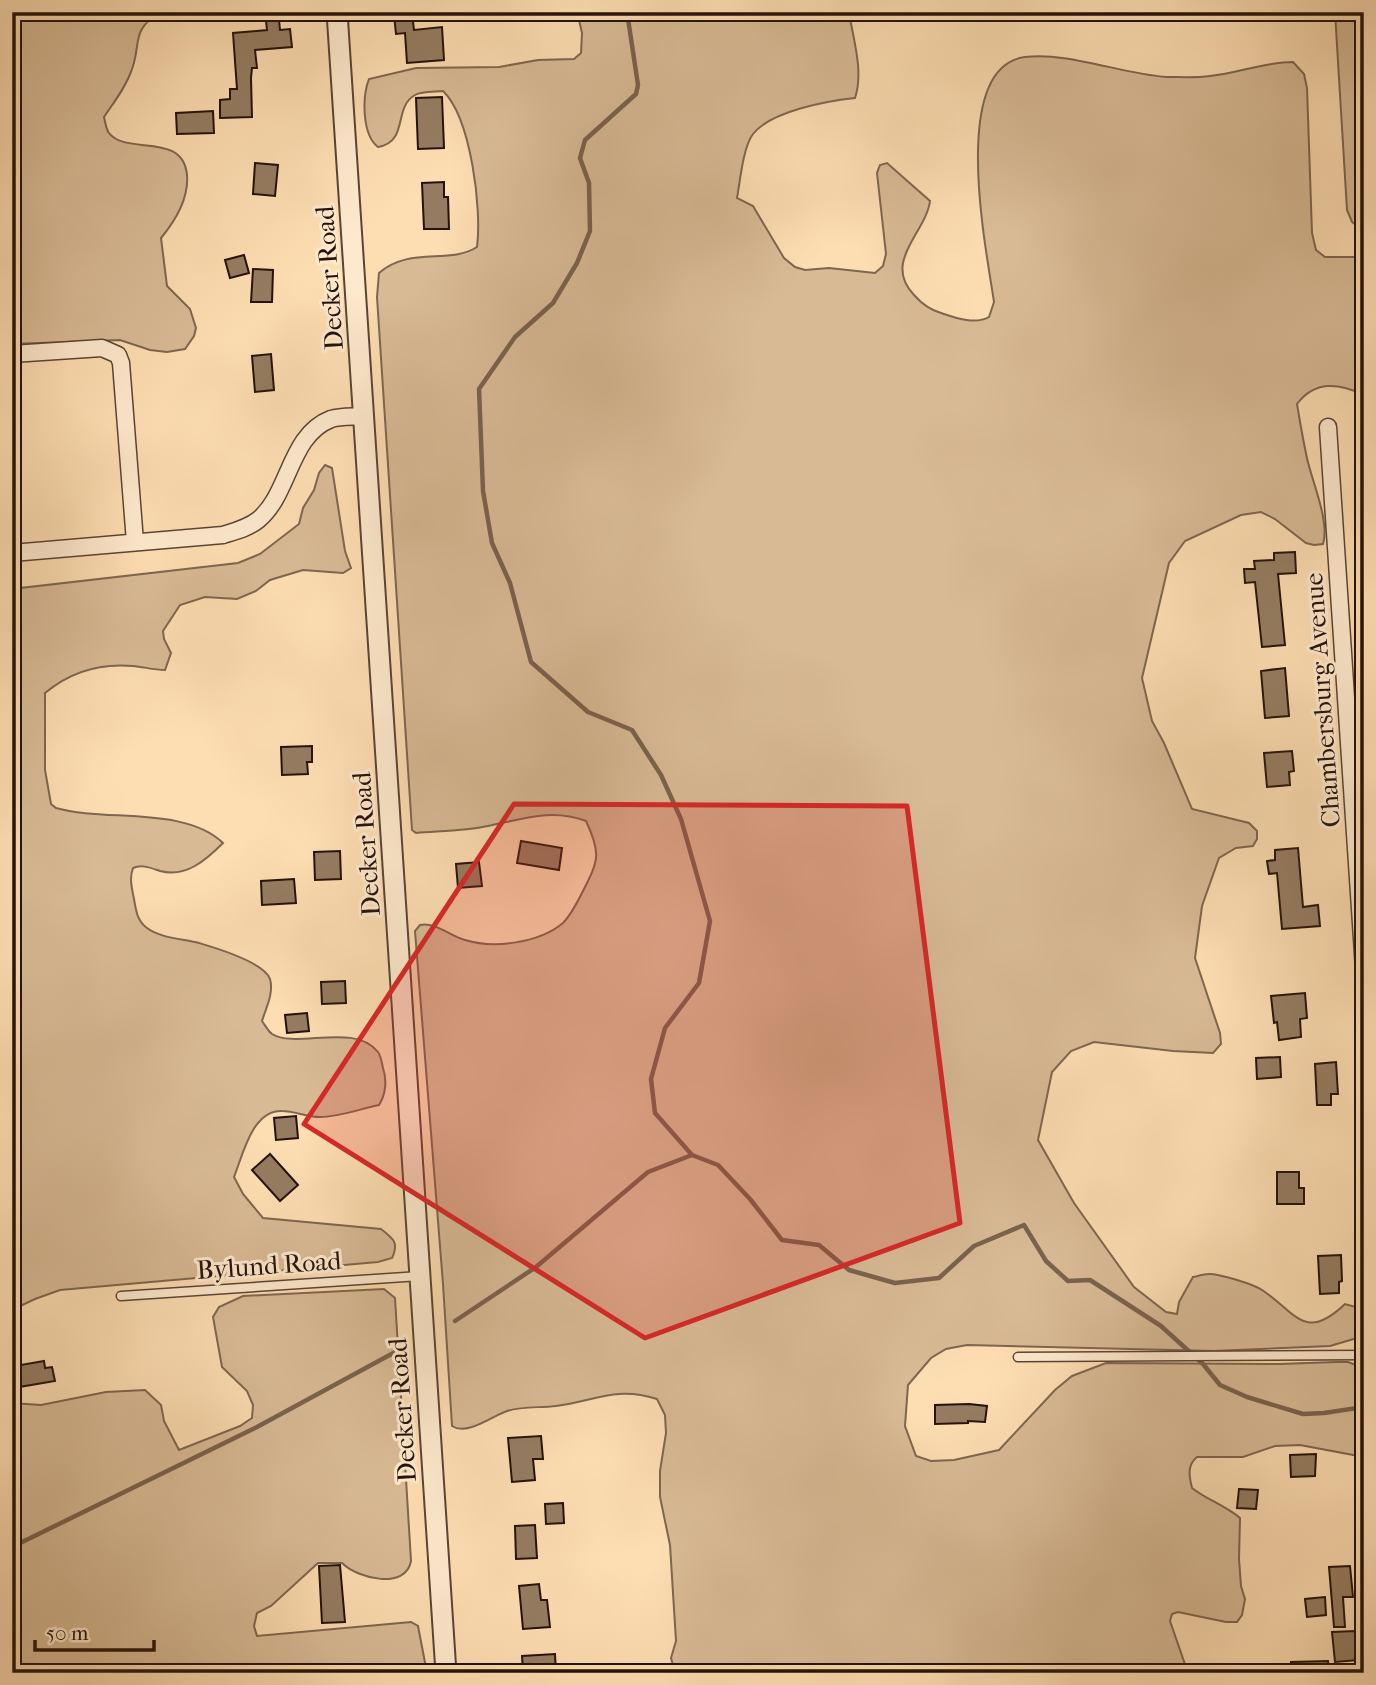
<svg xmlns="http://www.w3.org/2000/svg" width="1376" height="1685" viewBox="0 0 1376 1685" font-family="'IM FELL French Canon',serif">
  <rect width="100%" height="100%" fill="#fdddb2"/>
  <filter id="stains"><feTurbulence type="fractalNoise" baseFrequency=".00286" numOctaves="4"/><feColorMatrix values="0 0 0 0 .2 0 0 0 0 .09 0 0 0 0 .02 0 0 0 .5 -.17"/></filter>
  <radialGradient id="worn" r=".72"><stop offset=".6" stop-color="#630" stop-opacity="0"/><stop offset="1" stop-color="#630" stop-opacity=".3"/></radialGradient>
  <!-- green -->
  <g fill="#d8ba95" stroke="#7e6650" stroke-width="2">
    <path d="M12,12h148c-30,20 -18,29 -28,57 -6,18 -18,33 -28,48 1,4 2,12 5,16 18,23 74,-2 78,42 2,24 -11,45 -26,63l6,48 23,23 6,19 -2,8 -9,13 -18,3 -17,-2 -30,-10 -108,4z"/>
    <path d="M577,12h272c4,27 15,59 6,86 -28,3 -84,13 -102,36 -10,13 -13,48 -16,64l16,8 31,52 11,9 10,3 24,-2 46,5 8,-7 3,-12 -9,-81 3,-8 7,-2 43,38c-4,32 -48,60 -16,94 8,9 16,15 27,18 15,5 34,12 48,4l5,-15c-7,-49 -46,-235 31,-245 45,-5 96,17 142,20 14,0 29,1 43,-1 29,-3 54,-14 83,-14l11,12 3,14 5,145 4,17 9,7h39v138c-25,-12 -49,-15 -67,9 3,18 6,36 10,54 5,24 23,63 16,86l-9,1 -8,-2 -31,-24 -14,-7 -20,3 -56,26 -16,22 -27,115 10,43 12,22 28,66 57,14 8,8v8l-4,7 -17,2 -17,10 -17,48 -7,52 25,75 1,11 -8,9 -40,-2 -79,-9 -23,9 -19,21 -14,68 36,63 60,84 32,25 11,2 2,-12 14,-25c5,-1 11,-3 16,-3 11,0 44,10 53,16 34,22 42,53 83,14l18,5 1,27 -34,10 -116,5 -247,-6 -21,4 -15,9 -23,27 -3,41 11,30 15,5 23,-1 45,-10 56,-60 17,-14 34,-13 174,1 56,-2h12l16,6v89l-64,-12 -25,1 -32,11h-46c-10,8 -8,19 -5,31 15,12 33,17 48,30l-1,41 2,27 4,13 -3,16 -5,7h-11l-48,-10 -6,2 -2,7 18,52h-513l-4,-15 5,-17 -6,-96 -10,-48v-26l6,-38 -1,-18 -8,-16c-42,-13 -62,2 -101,7 -16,2 -34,0 -49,5 -15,5 -40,25 -55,15l-9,-142 -28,-353 5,-6c16,-3 30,11 45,15 29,9 74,3 98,-17 8,-8 15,-22 20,-32 16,-31 18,-38 3,-70 -35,-13 -63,-2 -98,5 -23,5 -48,5 -72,7l-4,-3 -35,-533 2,-24c31,-27 70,-8 98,-26 5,-38 -6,-129 -34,-156 -8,1 -21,0 -28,4 -22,12 -6,47 -37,52 -16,-12 -16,-50 -9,-68l47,-11 83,-1 39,-7 36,-1 7,-6 1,-20z"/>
    <path d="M1335,12h29l-1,219 -11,-9 -5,-12z"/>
    <path d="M325,465l7,3 13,83 6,17 -8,5 -40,-3 -33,10 -14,11 -19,8 -32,-2 -25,8 -17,26 1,8 7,14 -6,17c-11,0 -21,-3 -32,-4 -33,-3 -63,6 -88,27v77l6,34 5,4c49,14 129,-2 167,35 -17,17 -37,35 -63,28 -9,-3 -18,-7 -27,-3 -4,11 -1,20 1,31 2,11 3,22 13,29 13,10 36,11 52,15 17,5 65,19 71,36 4,14 -4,29 -8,42 3,4 6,10 10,13 24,15 83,-12 106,18 3,4 4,12 5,16 4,12 3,26 -4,37 -19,4 -40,12 -59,12 -14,0 -25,-6 -38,-6 -30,-1 -39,44 -48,66l9,17 20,24 118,11c13,10 18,14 11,29l-14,4 -318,28 -25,9 -23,11v-721l226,-26 22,-9 39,-30 4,-16 11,-18 5,-17z"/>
    <path d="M384,1289l11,9 16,263c-5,29 -53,18 -69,2h-24l-47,43 -14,7 -3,13 3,10 154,-14 7,4 9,47h-415v-270l29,2 65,-13 39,-2 16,15 3,16 15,29 61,-24 12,-8 1,-13 -6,-14 -25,-24 -9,-50 6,-10 24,-11z"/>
  </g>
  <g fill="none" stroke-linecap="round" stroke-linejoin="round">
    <!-- stream -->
    <g stroke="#7a624d" stroke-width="4.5">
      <path d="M627,12l11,73 -2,9 -51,46 -5,18 9,25 1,48 -13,32 -24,40 -38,34 -36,52 4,102 9,52 18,40 21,79 57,50 44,18 29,45 20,44 29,102 -11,62 -34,45 -14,51 4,34 37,42 26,10 32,34 32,41 37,5 30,25 46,13 44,-5 35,-32 50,-21 22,36 22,20 22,-1 71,46 42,38 17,21 27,12 56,17 21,-1 40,-6"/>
      <path d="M455,1321l81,-54 112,-95 44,-17"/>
      <path d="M12,1547l245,-120 140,-76"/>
    </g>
  </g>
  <!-- building -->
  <g fill="#957c61" stroke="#24120a" stroke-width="2">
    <path d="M412,13l2,17 28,-3 2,33 -37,3 -2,-30 -9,1 -2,-19z"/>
    <path d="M279,20l1,10 10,-1 2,18 -37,3 2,18h-5l-1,10 1,39 -32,1v-18l10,-1v-10h7l-4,-56 34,-3 -1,-9z"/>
    <path d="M442,97l2,51 -26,1 -2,-51z"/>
    <path d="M213,111l1,22 -37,1 -1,-21z"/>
    <path d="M255,163l23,2 -3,31 -22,-2z"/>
    <path d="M444,182v15h4l1,32h-25l-2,-46z"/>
    <path d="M244,255l5,18 -19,5 -5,-18z"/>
    <path d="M253,269l20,1 -1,32h-21z"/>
    <path d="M271,354l3,36 -19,2 -3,-36z"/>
    <path d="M1295,552l1,21 -18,1 7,71 -23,2 -7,-65 -10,1 -1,-14h11l-1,-8 20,-1v-7z"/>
    <path d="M1285,668l4,48 -24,2 -4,-47z"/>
    <path d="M312,746v16h-5l1,12 -26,1 -1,-28z"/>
    <path d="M1292,751l2,20 -5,1 1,13 -23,2 -3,-34z"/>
    <path d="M521,841l41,7 -3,22 -42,-7z"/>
    <path d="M1298,848l5,59 15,-2 2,21 -38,3 -5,-56 -8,1 -2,-13 8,-1v-10z"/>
    <path d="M340,851l1,28 -26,1 -1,-28z"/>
    <path d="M479,862l3,24 -24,2 -2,-24z"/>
    <path d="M294,879l2,24 -34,2 -1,-24z"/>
    <path d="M345,981l1,22 -24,1 -1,-22z"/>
    <path d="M1305,993l2,25 -7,1 1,18 -22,3 -2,-18 -3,1 -3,-27z"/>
    <path d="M307,1013l2,18 -22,2 -2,-18z"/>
    <path d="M1280,1057l1,20 -24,2 -1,-21z"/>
    <path d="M1336,1062l2,32h-7v11h-14l-2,-41z"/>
    <path d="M296,1116l2,22 -22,2 -2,-22z"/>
    <path d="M270,1154l28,31 -18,16 -28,-31z"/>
    <path d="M1277,1172h22v16h5v16h-27z"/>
    <path d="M1341,1255l1,26 -3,1v11l-19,1 -2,-38z"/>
    <path d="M44,1361l1,7 7,-1 3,14 -36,6 -4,-21z"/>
    <path d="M969,1404l18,2 -2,16 -17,-1v2l-33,1v-19z"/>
    <path d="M541,1436l2,23h-10l2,21 -23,2 -4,-44z"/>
    <path d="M1316,1454l-1,22 -24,1 -1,-22z"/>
    <path d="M1239,1489l19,1 -2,19 -19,-1z"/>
    <path d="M563,1503l1,20 -18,1 -1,-20z"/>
    <path d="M535,1525l2,33 -21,1 -1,-33z"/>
    <path d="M340,1565l5,57 -23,1 -3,-57z"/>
    <path d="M1350,1566l3,31h-10l2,30h-11l-5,-60z"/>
    <path d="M539,1584l2,16h6l3,27 -27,2 -4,-43z"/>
    <path d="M1325,1597l1,18 -19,2 -2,-18z"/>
    <path d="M1355,1631l3,29 -23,2 -3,-30z"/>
    <path d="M555,1654l1,19h-33l-1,-17z"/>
    <path d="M1328,1661l1,12h-38v-11z"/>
  </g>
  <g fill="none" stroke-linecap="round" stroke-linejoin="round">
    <defs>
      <g id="service">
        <path d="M121,1296l299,-20"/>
        <path d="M1018,1357l346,-2"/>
      </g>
      <g id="minor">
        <path d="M12,354l90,-6 16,7 3,8 14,179"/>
        <path d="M1328,427l36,542"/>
        <path d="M12,553l211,-18c13,-4 25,-7 35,-15 32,-26 31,-85 73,-101 10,-3 23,-2 33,-3"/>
      </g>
      <path id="tertiary" d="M337,12l109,1661"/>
    </defs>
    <!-- service casing -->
    <use href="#service" stroke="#5a4534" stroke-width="11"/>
    <!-- minor casing -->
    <use href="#minor" stroke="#5a4534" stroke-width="19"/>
    <!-- tertiary casing -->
    <use href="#tertiary" stroke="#5a4534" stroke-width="23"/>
    <!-- service -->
    <use href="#service" stroke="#fee9cd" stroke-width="8"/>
    <!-- minor -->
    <use href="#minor" stroke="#fee9cd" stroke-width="16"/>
    <!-- tertiary -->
    <use href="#tertiary" stroke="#fee9cd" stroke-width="19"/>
  </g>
  <!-- marked area -->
  <path fill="#d62828" fill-opacity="0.2" stroke="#d62828" stroke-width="5" stroke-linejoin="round" d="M514,804l393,2 53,417 -315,115 -341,-214z"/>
  <g text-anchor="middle" stroke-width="6" stroke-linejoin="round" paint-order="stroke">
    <!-- street labels -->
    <g font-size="26" fill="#24120a" stroke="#fee9cd">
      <text transform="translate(329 278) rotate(-94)" y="9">Decker Road</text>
      <text transform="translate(1322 700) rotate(-94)" y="9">Chambersburg Avenue</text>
      <text transform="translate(366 844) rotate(-94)" y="9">Decker Road</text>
      <text transform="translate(269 1265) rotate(-4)" y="9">Bylund Road</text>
      <text transform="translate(402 1410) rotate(-94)" y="9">Decker Road</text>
    </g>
  </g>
  <!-- margin -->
  <rect width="1376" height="1685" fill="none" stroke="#fdddb2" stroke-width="42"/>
  <rect x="14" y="14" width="1348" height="1657" fill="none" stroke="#24120a" stroke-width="3.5"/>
  <rect x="21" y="21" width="1334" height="1643" fill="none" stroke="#24120a" stroke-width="2"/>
  <!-- scale -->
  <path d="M35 1640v10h119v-10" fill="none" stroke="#24120a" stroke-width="3.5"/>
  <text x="46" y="1640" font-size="21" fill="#24120a" stroke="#fee9cd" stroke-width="5" paint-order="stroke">50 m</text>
  <rect width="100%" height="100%" filter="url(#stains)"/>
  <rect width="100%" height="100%" fill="url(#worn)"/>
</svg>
